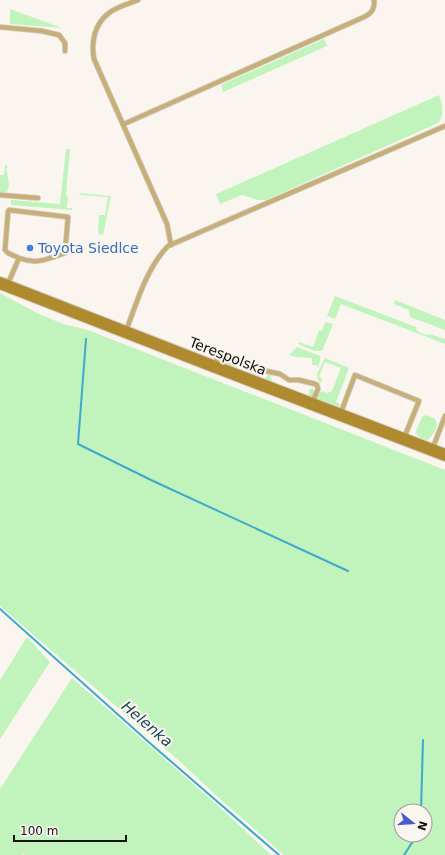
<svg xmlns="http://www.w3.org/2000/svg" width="445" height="855" viewBox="0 0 445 855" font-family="'DejaVu Sans',sans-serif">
  <rect width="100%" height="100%" fill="#faf6ef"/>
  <!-- green -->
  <g fill="#c1f4bc" fill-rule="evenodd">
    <path d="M10,9l52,19 -52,-4z"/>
    <path d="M324,39l3,7 -104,46 -2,-7z"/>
    <path d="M439,95c4,10 6,20 -1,28l-172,77h-8l-16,-5 -22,9 -4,-10z"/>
    <path d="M66,149h4l-4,45 2,4 -1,10h5v2l-61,-5v-5l49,4z"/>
    <path d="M5,165h2c-2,9 6,20 -1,28l-6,-1v-17h4z"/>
    <path d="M79,193l32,3 -8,39 -5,-1 1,-19h6l3,-18 -28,-2z"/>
    <path d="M0,293l37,20 26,11 25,6 357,140v385h-161l-64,-56 -44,-41 -176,-152zM401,811h24v24h-24z"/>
    <path d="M335,296l81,31 1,4 9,4 5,-1 14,5v5l-104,-40 -6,15 -8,-3z"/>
    <path d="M395,300l50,20v10l-35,-13 -1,-7 -15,-6z"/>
    <path d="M325,322l8,2 -11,27h-7l-17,-7 1,-2 14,5 6,-17 3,1z"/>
    <path d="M297,347l23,9v6l-2,6 -1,-3h-5v-7l-16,-1 -7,-2z"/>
    <path d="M222,357l15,6v5l28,11 3,-5h2l2,8 37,14v-6l4,-2 1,3 -1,5 -4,2 -89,-35v-3z"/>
    <path d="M325,358l24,10 -13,34 4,2 -1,3 -22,-8 3,-7 3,-1 4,2 5,-2 9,-23 -16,-6 -6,15 3,2v2l-1,2 -3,-2 -1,-7z"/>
    <path d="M426,415l9,4 2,6 -3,8 -7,8 -5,-2 -7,-6 7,-16z"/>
    <path d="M27,637l23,25 -50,77v-59z"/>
    <path d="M72,678l143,125 56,52h-246l-1,-1 -2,1h-22v-66z"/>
  </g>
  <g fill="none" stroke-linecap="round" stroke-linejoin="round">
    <!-- stream -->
    <g stroke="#3da9ce" stroke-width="2">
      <path d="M86,339l-8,105 73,36 197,91"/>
      <path d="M0,609l152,136 127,110"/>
      <path d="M421,811l2,-71"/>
      <path d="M404,855l13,-20"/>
    </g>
    <defs>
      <g id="lane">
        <path d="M138,0c-10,4 -22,7 -29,13 -15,11 -18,30 -15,46l73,165 4,21"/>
        <path d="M0,27l42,4 17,4 6,8v8"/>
        <path d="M124,124l240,-107c8,-4 11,-8 10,-17"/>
        <path d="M0,195l38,3"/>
        <path d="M7,286l12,-28c18,7 28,1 46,-5l3,-36 -59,-7 -1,2 -3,38 3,3 11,5"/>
        <path d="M126,331c11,-29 20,-62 42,-85l277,-120"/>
        <path d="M214,366l5,-12 47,17 14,3 9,6h10l16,4 2,1 1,4 -6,14"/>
        <path d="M340,415l15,-40 64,26 -15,37"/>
        <path d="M432,450l13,-34"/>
      </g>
      <path id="secondary" d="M0,283l205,80 240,92"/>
    </defs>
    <!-- lane casing -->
    <use href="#lane" stroke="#d5d2cb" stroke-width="6"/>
    <!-- secondary casing -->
    <use href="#secondary" stroke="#d5d2cb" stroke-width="14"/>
    <!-- lane -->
    <use href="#lane" stroke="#c7af79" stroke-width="4.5"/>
    <!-- secondary -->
    <use href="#secondary" stroke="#af8a2e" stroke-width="12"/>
  </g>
  <!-- markers -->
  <circle fill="#3f7fe0" stroke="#faf6ef" stroke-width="1.5" cx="30" cy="248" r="4"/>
  <g text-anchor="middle" stroke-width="4" stroke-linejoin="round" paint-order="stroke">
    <!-- shop labels -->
    <g font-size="14" fill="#366cbe" stroke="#faf6ef" text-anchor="start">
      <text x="38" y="253">Toyota Siedlce</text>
    </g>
    <!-- street labels -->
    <g font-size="14" fill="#141210" stroke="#faf6ef">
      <text transform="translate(228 356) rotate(21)" y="5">Terespolska</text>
    </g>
    <!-- water labels -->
    <g font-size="15" font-style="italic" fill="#194657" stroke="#faf6ef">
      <text transform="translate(147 724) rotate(41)" y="5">Helenka</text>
    </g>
  </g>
  <!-- north arrow -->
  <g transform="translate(413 823) rotate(107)"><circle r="19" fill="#faf6ef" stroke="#9e9b96"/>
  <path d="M0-3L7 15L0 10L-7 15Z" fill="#4b58ce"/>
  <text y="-6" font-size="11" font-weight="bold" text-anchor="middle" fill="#141210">N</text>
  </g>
  <!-- scale -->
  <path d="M14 835v6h112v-6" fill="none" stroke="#141210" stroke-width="2"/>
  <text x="20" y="835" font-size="12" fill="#141210" stroke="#faf6ef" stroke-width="3" paint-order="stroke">100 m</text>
</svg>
